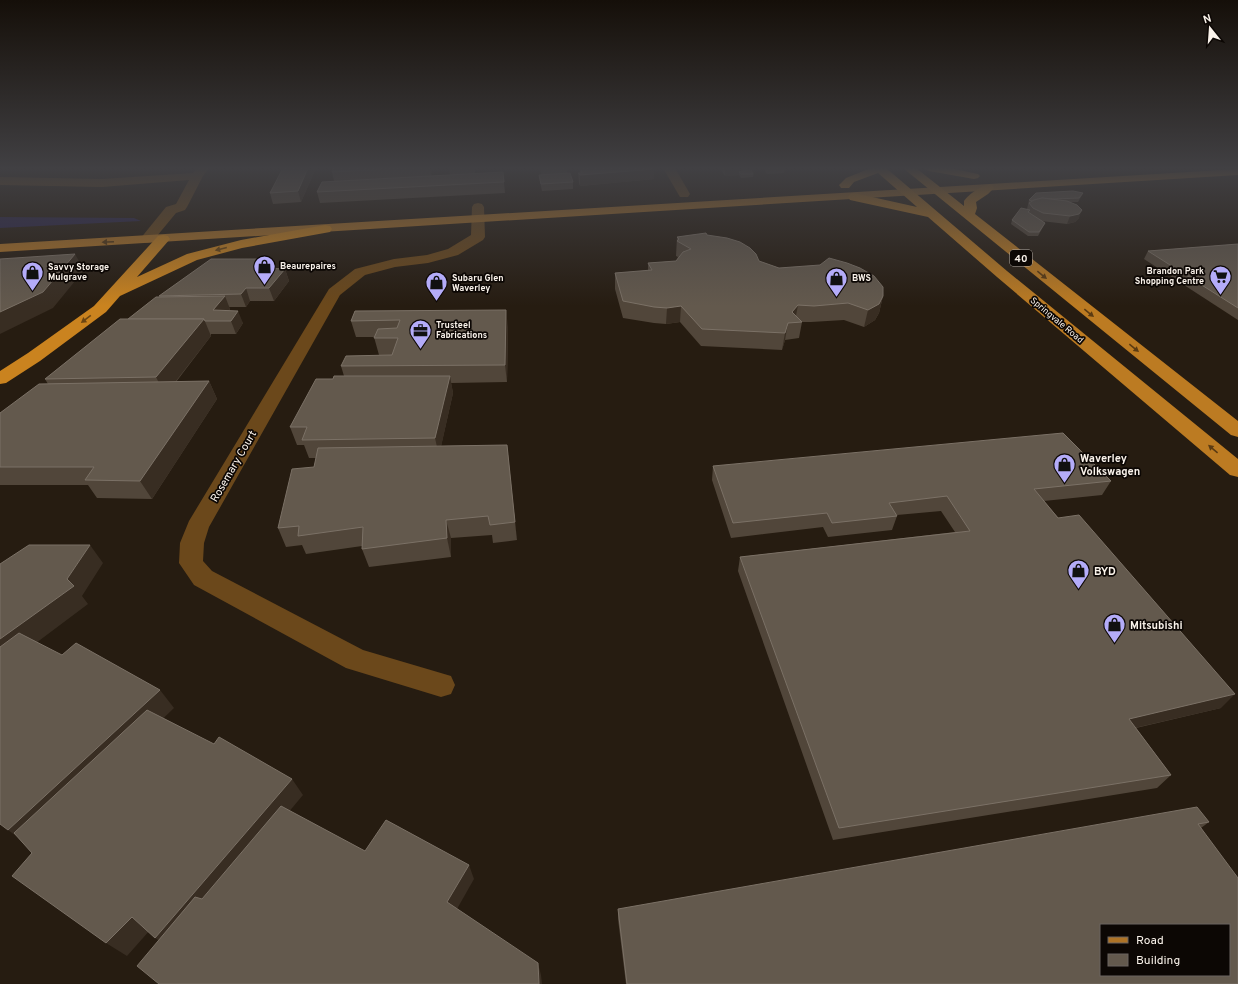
<svg xmlns="http://www.w3.org/2000/svg" width="1238" height="984" viewBox="0 0 1238 984" font-family="Overpass,sans-serif">
  <rect width="100%" height="100%" fill="#261c11"/>
  <!-- green -->
  <path fill="#2b254d" d="M0,217l134,1 7,3 -141,7z"/>
  <g fill="none" stroke-linecap="round" stroke-linejoin="round">
    <!-- minor -->
    <g fill="#6b481b" fill-rule="evenodd">
      <path d="M197,168h12l-6,8 -16,31 -2,3 -9,3 -24,29 -5,1 -5,-1 -2,-3 26,-32 10,-3 13,-24 -87,7 -102,-2v-8l102,2 91,-6z"/>
      <path d="M663,168h12l15,26 -2,3h-8z"/>
      <path d="M478,203l4,1 2,3 1,30 -2,3 -25,15 -30,8 -33,4 -30,8 -25,20 -131,232 -5,16 -1,18 9,10 151,79 88,26 4,9 -4,9 -10,3 -95,-29 -152,-83 -15,-22 1,-20 9,-22 140,-232 26,-20 39,-10 33,-4 21,-6 23,-14 1,-28 2,-3z"/>
    </g>
    <!-- primary -->
    <path fill="#ae7326" fill-rule="evenodd" d="M1238,169v6l-1238,77v-8z"/>
    <!-- trunk -->
    <g fill="#bc7b22" fill-rule="evenodd">
      <path d="M871,168h15l121,103 231,188v18l-8,-2 -233,-198 -69,-60 -78,-17 -2,-3 2,-3 4,-1 63,14 -39,-34 -24,9 -5,6h-8l-2,-3 7,-7z"/>
      <path d="M903,168h13l48,38v-5c5,-7 20,-18 28,-16l2,3 -6,6 -12,8 1,6 -2,6 263,207v16l-7,-2z"/>
      <path d="M923,168h27l28,6 2,2 -2,2 -4,1 -45,-8z"/>
    </g>
    <!-- motorway -->
    <path fill="#ca831f" fill-rule="evenodd" d="M325,225l5,1 2,3 -2,3 -88,16 -45,12 -77,36 -14,16 -66,49 -34,22 -6,1v-13l28,-18 66,-47 64,-70 5,-1 5,1 2,3 -33,38 50,-23 54,-14z"/>
  </g>
  <!-- wall -->
  <g fill="#51463a">
    <path d="M316,168l-15,34 -28,2 -3,-11z"/>
    <path d="M333,168h99l-1,8 19,-1 -1,-7h26v6l28,-2 2,21 -185,10 -3,-11 17,-11 -2,-9z"/>
    <path d="M540,168h27v5l-26,2z"/>
    <path d="M720,168h35l-2,9 -12,1 -2,-3 -14,1z"/>
    <path d="M763,168h22l-1,5 -17,1z"/>
    <path d="M580,169h74v10l-74,7 -1,-3 -1,-10h2z"/>
    <path d="M539,175l34,7v7l-31,2 -2,-9z"/>
    <path d="M1083,193l-2,4 -3,5h-8l9,16 -4,4 -8,2 -26,-3 4,2 -2,4 -5,9h-10l-17,-12 1,-4 15,-11 2,-9z"/>
    <path d="M707,235l52,26 20,7 104,28 -4,17 -4,7 -11,7 -20,-7 -33,2h-9l-3,16 -14,2 -3,10 -81,-4 -21,-24 -14,2 -12,-1 -31,-5 -8,-29v-16l33,-2v-8l28,-2 2,-4 -2,-1 1,-19z"/>
    <path d="M1238,244v76l-94,-61 4,-8z"/>
    <path d="M272,259l4,9 9,1 4,12 -15,20h-24l-4,6h-17l1,2 -1,2 14,12 -7,11h-25v2l-35,46 33,-1 8,18 -65,100 -55,-1 -9,-13h-88v-72l48,-29 -3,-5 115,-82 -1,-1z"/>
    <path d="M355,311l153,16 -1,55 -56,1 2,10 -12,53 66,-1 10,95 -24,3 -1,-8 -41,3v19l-82,10 -7,-18v-3l-56,8 -4,-9 -16,2 -8,-19 36,-61 2,-9h-7l-5,-13h-7l-7,-18 43,-48 11,-3 -3,-10 51,-11h-13l-5,-18h-18l-5,-16z"/>
    <path d="M713,466l398,15 -9,14 -58,6 177,207 -85,20 35,47 -14,13 -324,52 -95,-269 2,-14 215,-25 -14,-21 -44,4v1l-5,14 -64,7 -5,-10 -92,11 -19,-58z"/>
    <path d="M1209,822l-8,6 37,156h-612l-8,-65v-10z"/>
  </g>
  <!-- shaded-wall -->
  <g fill="#382d22">
    <path d="M308,168h8l-15,34 -3,-11z"/>
    <path d="M430,168h2l-1,9z"/>
    <path d="M733,168h22l-1,6h-13l-2,-2v3l-14,1v-7z"/>
    <path d="M654,169v10l-74,7v-11z"/>
    <path d="M1082,210l-3,8 -4,4 -8,2 3,-8z"/>
    <path d="M75,254l9,16 -31,38 -53,26v-22z"/>
    <path d="M272,259l5,12 -14,-3z"/>
    <path d="M285,269l4,12 -15,20 -5,-13z"/>
    <path d="M246,288l4,13 -4,6 -5,-13z"/>
    <path d="M225,296l5,13 -10,12 -7,-11z"/>
    <path d="M883,296l-4,17 -4,7 -11,7 4,-17z"/>
    <path d="M798,305l-3,16 -3,-9z"/>
    <path d="M681,306l-1,16 -14,2 1,-16z"/>
    <path d="M506,310l2,17 -1,55 -2,-17z"/>
    <path d="M238,311l5,12 -7,11 -5,-13z"/>
    <path d="M204,319l7,17 -46,59 -9,-18z"/>
    <path d="M788,323l-3,17 -3,10 3,-17z"/>
    <path d="M450,376l3,17 -14,63 -4,-18z"/>
    <path d="M209,381l8,18 -65,100 -12,-18z"/>
    <path d="M507,445l2,18 8,77 -2,-18z"/>
    <path d="M446,520l5,18v19l-4,-19z"/>
    <path d="M90,545l13,18 -21,33 6,8 -88,66v-31l67,-60z"/>
    <path d="M160,690l14,18 -144,138 -22,-16z"/>
    <path d="M1235,694l-14,14 -104,24 12,-13z"/>
    <path d="M292,779l11,16 -130,155 -18,-12z"/>
    <path d="M469,865l5,14 -21,37 -6,-14z"/>
    <path d="M132,917l18,13 -23,26 -21,-13z"/>
    <path d="M538,963l3,12 1,9h-3z"/>
  </g>
  <!-- building -->
  <g fill="#63594d" stroke="#7b7166" fill-rule="evenodd">
    <path d="M283,168h25l-10,23 -28,2z"/>
    <path d="M333,168h72l-73,4z"/>
    <path d="M585,168h69v1l-74,6 -2,-2h4l-2,-4z"/>
    <path d="M751,170l2,4h-12l-2,-2 3,-1z"/>
    <path d="M503,172l1,10 -187,10 5,-10z"/>
    <path d="M570,173l3,9 -32,2 -2,-9z"/>
    <path d="M1073,191l10,2 -4,5 -25,1 -12,-1 -8,2 -2,1 -3,-1 7,-7z"/>
    <path d="M1042,198l25,3 10,4 5,5 -3,4 -9,2 -27,-3 -10,-5 -4,-5 5,-3z"/>
    <path d="M1021,208l9,2 -2,2 17,11 -6,9h-10l-17,-12z"/>
    <path d="M706,233l1,2 20,3 13,4 10,6 6,6 3,7 20,7 41,-3 9,-7 18,5 13,5 14,8 9,11v9l-4,8 -11,6 -20,-7 -34,3 -16,-1 -6,7 10,10 -14,1 -3,10 -83,-4 -21,-23 -14,2 -13,-1 -31,-6 -8,-28 37,-3 -4,-7 28,-2 7,-9 8,-3 -14,-8 2,-2 -2,-2z"/>
    <path d="M1238,244v64l-90,-57z"/>
    <path d="M75,254l-32,38 -43,20v-53z"/>
    <path d="M211,259h61l-9,9 22,1 -16,19h-23l-5,6 -82,2z"/>
    <path d="M225,296l-12,14 25,1 -7,10h-26l-1,-2h-76l28,-22z"/>
    <path d="M506,310l-1,55 -164,1 5,-10 46,-1 6,-17h-24l4,-9 19,-1 3,-8 -49,1 4,-10z"/>
    <path d="M120,319h84l-48,58 -111,2z"/>
    <path d="M334,376h116l-15,62 -133,2 5,-13h-17l26,-48h17z"/>
    <path d="M209,381l-69,100 -55,-1 9,-13h-94v-54l39,-29z"/>
    <path d="M1063,433l48,48 -77,8 24,29 21,-3 156,179 -106,25 42,56 -332,53 -99,-271 230,-26 -23,-35 -58,7 8,13 -65,7 -5,-10 -94,10 -20,-57z"/>
    <path d="M507,445l8,77 -25,3 -2,-9 -42,4 1,18 -85,11 1,-22 -65,9 1,-10 -21,2 14,-59 22,-2 4,-19z"/>
    <path d="M29,545h61l-23,34 7,7 -74,53v-75z"/>
    <path d="M19,633l43,22 14,-12 84,47 -152,140 -8,-6v-177z"/>
    <path d="M147,710l67,34 5,-7 73,42 -137,159 -23,-21 -26,26 -94,-67 20,-23 -18,-20z"/>
    <path d="M281,806l84,45 21,-31 83,45 -22,37 91,61 1,21h-380l-22,-18 58,-69 7,2z"/>
    <path d="M1197,807l12,15 -11,2 40,54v106h-611l-9,-75zM1101,925h128v50h-128z"/>
  </g>
  <!-- one-way arrows -->
  <defs><path id="oneway-solid" d="M-6-.8H1V-3.2L6.5 0L1 3.2V.8H-6Z"/></defs>
  <use fill="#553813" href="#oneway-solid" transform="translate(108 242) rotate(177)"/>
  <g fill="#6b4512">
    <use href="#oneway-solid" transform="translate(221 249) rotate(166)"/>
    <use href="#oneway-solid" transform="translate(86 319) rotate(143)"/>
  </g>
  <g fill="#5b3b12">
    <use href="#oneway-solid" transform="translate(1042 275) rotate(39)"/>
    <use href="#oneway-solid" transform="translate(1089 313) rotate(39)"/>
    <use href="#oneway-solid" transform="translate(1134 348) rotate(39)"/>
    <use href="#oneway-solid" transform="translate(1213 449) rotate(-140)"/>
  </g>
  <!-- sky -->
  <linearGradient id="sky" x2="0" y2="1"><stop stop-color="#150f09"/><stop offset="0.55" stop-color="#414043"/><stop offset="1" stop-color="#414043" stop-opacity="0"/></linearGradient>
  <rect width="1238" height="306" fill="url(#sky)"/>
  <!-- icons -->
  <defs>
    <symbol id="shop-pin" viewBox="-11 -11 22 30"><path d="M0 17L-7.5 6A9.5 9.5 0 1 1 7.5 6Z" fill="#b4acf9" stroke="#0c0704"/><path d="M-5-2.5h2.3a2.7 3.5 0 0 1 5.4 0H5L5.5 6h-11ZM-1.5-2.5h3a1.5 2.3 0 0 0-3 0Z" fill="#111"/></symbol>
    <symbol id="supermarket-pin" viewBox="-11 -11 22 30"><path d="M0 17L-7.5 6A9.5 9.5 0 1 1 7.5 6Z" fill="#b4acf9" stroke="#0c0704"/><path d="M-6-5.5h2.5l.6 2H6L4.5 2H-2.5L-4.4-4H-6ZM-1.5 3.2a1.3 1.3 0 1 0 .1 0ZM3 3.2a1.3 1.3 0 1 0 .1 0Z" fill="#111"/></symbol>
    <symbol id="office-pin" viewBox="-11 -11 22 30"><path d="M0 17L-7.5 6A9.5 9.5 0 1 1 7.5 6Z" fill="#b4acf9" stroke="#0c0704"/><path d="M-6-3h4V-5.5h4V-3h4V5H-6ZM-1-4.5V-3h2v-1.5ZM-6 0V1H6V0Z" fill="#111"/></symbol>
  </defs>
  <g fill-rule="evenodd">
    <use href="#shop-pin" x="252" y="254" width="25" height="34"/>
    <use href="#shop-pin" x="20" y="260" width="25" height="34"/>
    <use href="#supermarket-pin" x="1208" y="264" width="25" height="34"/>
    <use href="#shop-pin" x="824" y="266" width="25" height="34"/>
    <use href="#shop-pin" x="424" y="270" width="25" height="34"/>
    <use href="#office-pin" x="408" y="318" width="25" height="34"/>
    <use href="#shop-pin" x="1052" y="452" width="25" height="34"/>
    <use href="#shop-pin" x="1066" y="558" width="25" height="34"/>
    <use href="#shop-pin" x="1102" y="612" width="25" height="34"/>
  </g>
  <g text-anchor="middle" stroke-width="3.5" stroke-linejoin="round" paint-order="stroke">
    <!-- far-poi labels -->
    <g font-size="9" font-weight="bold" fill="#faf3eb" stroke="#0c0704" text-anchor="start">
      <text x="280" y="269">Beaurepaires</text>
      <text x="48" y="270">Savvy Storage<tspan x="48" dy="10">Mulgrave</tspan></text>
      <text x="1204" y="274" text-anchor="end">Brandon Park<tspan x="1204" dy="10">Shopping Centre</tspan></text>
      <text x="452" y="281">Subaru Glen<tspan x="452" dy="10">Waverley</tspan></text>
      <text x="852" y="281">BWS</text>
      <text x="436" y="328">Trusteel<tspan x="436" dy="10">Fabrications</tspan></text>
    </g>
    <!-- far-street labels -->
    <g font-size="9" fill="#faf3eb" stroke="#0c0704">
      <text transform="translate(1057 320) rotate(40)" y="3">Springvale Road</text>
    </g>
    <!-- shield labels -->
    <rect fill="#0c0704" stroke="#b3aca6" stroke-width="1" x="1010" y="250" width="22" height="16" rx="3"/>
    <g font-size="10" font-weight="bold" fill="#faf3eb">
      <text x="1021" y="262">40</text>
    </g>
    <!-- poi labels -->
    <g font-size="11" font-weight="bold" fill="#faf3eb" stroke="#0c0704" text-anchor="start">
      <text x="1080" y="462">Waverley<tspan x="1080" dy="13">Volkswagen</tspan></text>
      <text x="1094" y="575">BYD</text>
      <text x="1130" y="629">Mitsubishi</text>
    </g>
    <!-- street labels -->
    <g font-size="11" fill="#faf3eb" stroke="#0c0704">
      <text transform="translate(233 466) rotate(-60)" y="4">Rosemary Court</text>
    </g>
  </g>
  <!-- legend -->
  <rect x="1100" y="924" width="130" height="52" fill="#0c0704" stroke="#6b6560"/>
  <rect x="1108" y="937" width="20" height="6" fill="#ae7326" stroke="#6b6560"/>
  <text x="1136" y="944" font-size="12" fill="#faf3eb">Road</text>
  <rect x="1108" y="954" width="20" height="12" fill="#63594d" stroke="#6b6560"/>
  <text x="1136" y="964" font-size="12" fill="#faf3eb">Building</text>
  <!-- north arrow -->
  <g transform="translate(1210 28) rotate(343)" stroke="#0c0704" stroke-width="3" paint-order="stroke">
  <path d="M0-3L7 15L0 10L-7 15Z" fill="#faf3eb"/>
  <text y="-6" font-size="11" font-weight="bold" text-anchor="middle" fill="#faf3eb">N</text>
  </g>
</svg>
